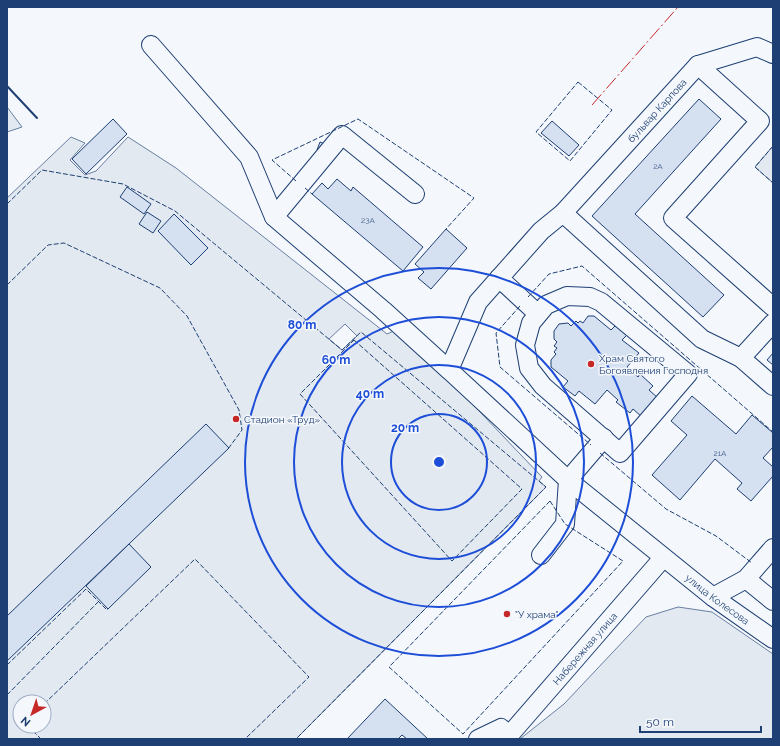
<svg xmlns="http://www.w3.org/2000/svg" width="780" height="746" viewBox="0 0 780 746" font-family="Raleway,sans-serif">
  <rect width="100%" height="100%" fill="#f4f7fb"/>
  <!-- green -->
  <g fill="#e3e9f0" stroke="#687fa3" fill-rule="evenodd">
    <path d="M7,107l15,20 -15,5z"/>
    <path d="M71,137l14,6 -15,17 15,15 11,-4 32,-34 48,31 211,166 9,-4 43,39 103,108 -3,4 7,6 -250,252h-289v-541zM345,324l12,12 -15,14 -13,-11zM20,702h24v24h-24z"/>
    <path d="M773,146v37l-18,-16z"/>
    <path d="M678,607l34,5 61,42v85h-253l44,-35 82,-87z"/>
  </g>
  <!-- building -->
  <g fill="#d5e0f0" stroke="#1d3f73">
    <path d="M699,99l22,20 -86,95 89,81 -21,22 -111,-101z"/>
    <path d="M113,119l14,15 -41,40 -14,-15z"/>
    <path d="M552,121l27,24 -10,11 -28,-23z"/>
    <path d="M320,142l7,3 -3,8 -7,-3z"/>
    <path d="M337,179l14,12 2,-4 70,60 -20,24 -91,-77 10,-11 6,6z"/>
    <path d="M127,187l24,17 -7,10 -24,-17z"/>
    <path d="M147,212l14,9 -8,12 -14,-9z"/>
    <path d="M174,214l34,34 -17,17 -33,-34z"/>
    <path d="M446,229l21,19 -36,41 -13,-11 6,-6 -9,-8z"/>
    <path d="M588,316h6l17,14 5,-5 11,10 -5,5 17,13 -12,14 11,10 2,-3 13,12 -4,4 9,8 -16,19 -9,-8 -3,4 -14,-11 2,-2 -11,-10 -12,14 -16,-13 -4,5 -12,-9 5,-6 -17,-14v-7l5,-6 -2,-2 3,-4 -3,-2 3,-4 -3,-3v-8l5,-7 9,-1 3,3 5,-5 2,2 2,-2 3,2z"/>
    <path d="M773,353v12l-6,-5z"/>
    <path d="M692,396l44,38 16,-19 21,18v14l-10,11 10,9v9l-22,25 -14,-12 5,-6 -27,-24 -35,41 -28,-25 35,-40 -16,-14z"/>
    <path d="M206,424l23,24 -222,213v-45z"/>
    <path d="M129,544l22,23 -43,42 -22,-23z"/>
    <path d="M385,699l43,40h-21l-5,-4 -4,4h-51z"/>
  </g>
  <g fill="none" stroke-linecap="round" stroke-linejoin="round">
    <defs>
      <g id="minor">
        <path d="M151,45l98,112 25,60"/>
        <path d="M698,65l62,56 -87,97 100,89"/>
        <path d="M415,194l-73,-59 -68,82 109,93 66,60"/>
        <path id="s1" d="M563,213l135,-148 59,-18 16,7"/>
        <path d="M499,278l38,35"/>
        <path d="M567,296l23,1 11,5 87,72 -68,79 -77,-67 -14,-18 -4,-23 6,-22 15,-18z"/>
        <path d="M741,358l32,-35"/>
        <path id="s2" d="M773,386l-32,-28 -39,-19 -139,-126 -22,18 -63,71 -29,68 119,110 145,117 60,42"/>
        <path d="M541,555l24,-31 3,-44 36,-42"/>
        <path d="M746,579l27,22"/>
        <path d="M713,597l33,-18 27,-31"/>
        <path d="M478,739l23,-11 8,7"/>
        <path id="s3" d="M506,739l157,-181"/>
      </g>
    </defs>
    <!-- minor casing -->
    <use href="#minor" stroke="#1d3f73" stroke-width="20"/>
    <!-- minor -->
    <use href="#minor" stroke="#f4f7fb" stroke-width="18"/>
    <!-- fence -->
    <g stroke="#1d3f73" stroke-width="1" stroke-dasharray="5 2" stroke-linecap="butt">
      <path d="M578,82l34,28 -42,51 -34,-29z"/>
      <path d="M773,146l-18,21 18,16"/>
      <path d="M296,181l-24,-21 86,-41 116,79 -28,31"/>
      <path d="M305,188l7,6"/>
      <path d="M7,204l35,-34 81,14 52,27 167,139 19,-18 185,155 -250,252"/>
      <path d="M7,285l41,-40 16,-2 96,45 27,28 52,94 3,20 -14,19"/>
      <path d="M528,297l21,-23 33,-8 191,166"/>
      <path d="M520,306l-24,27 4,34 91,78"/>
      <path d="M354,340l168,149 -70,72 -152,-167z"/>
      <path d="M600,453l66,56 50,27 36,27"/>
      <path d="M550,501l15,23 58,37 -160,173 -74,-67z"/>
      <path d="M7,665l79,-76 21,21 3,-3"/>
      <path d="M7,695l92,-94"/>
      <path d="M44,704l151,-145 114,118 -64,62"/>
      <path d="M28,726l13,13"/>
    </g>
    <!-- wall -->
    <path stroke="#1d3f73" stroke-width="2" d="M7,86l30,32"/>
    <!-- power -->
    <path stroke="#c62828" stroke-width="1" stroke-dasharray="14 3 2 3" stroke-linecap="butt" d="M592,105l86,-98"/>
  </g>
  <!-- distance rings -->
  <g fill="none" stroke="#1d4ed8" stroke-width="2">
    <circle cx="439" cy="462" r="48"/>
    <circle cx="439" cy="462" r="97"/>
    <circle cx="439" cy="462" r="145"/>
    <circle cx="439" cy="462" r="194"/>
  </g>
  <!-- markers -->
  <g fill="#c62828" stroke="#f4f7fb" stroke-width="1.5">
    <circle cx="591" cy="364" r="4"/>
    <circle cx="236" cy="419" r="4"/>
    <circle cx="507" cy="614" r="4"/>
  </g>
  <g text-anchor="middle" stroke-width="3" stroke-linejoin="round" paint-order="stroke">
    <!-- number labels -->
    <g font-size="8" fill="#4b6792">
      <text x="658" y="169">2А</text>
      <text x="368" y="223">23А</text>
      <text x="720" y="456">21А</text>
    </g>
    <!-- street labels -->
    <g font-size="10" fill="#1d3f73" stroke="#f4f7fb">
      <text dy="4" stroke="none"><textPath href="#s1" startOffset="139">бульвар Карпова</textPath></text>
      <text dy="4" stroke="none"><textPath href="#s2" startOffset="824">улица Колесова</textPath></text>
      <text dy="4" stroke="none"><textPath href="#s3" startOffset="120">Набережная улица</textPath></text>
    </g>
    <!-- poi labels -->
    <g font-size="10" fill="#1d3f73" stroke="#f4f7fb" text-anchor="start">
      <text x="599" y="362">Храм Святого<tspan x="599" dy="12">Богоявления Господня</tspan></text>
      <text x="244" y="423">Стадион «Труд»</text>
      <text x="515" y="618">"У храма"</text>
    </g>
  </g>
  <circle cx="439" cy="462" r="6" fill="#1d4ed8" stroke="#f4f7fb" stroke-width="2"/>
  <g font-size="12" text-anchor="middle" font-weight="bold" fill="#1d4ed8" stroke="#f4f7fb" stroke-width="3" stroke-linejoin="round" paint-order="stroke">
    <text x="302" y="329">80 m</text>
    <text x="336" y="364">60 m</text>
    <text x="370" y="398">40 m</text>
    <text x="405" y="432">20 m</text>
  </g>
  <!-- border -->
  <rect width="780" height="746" fill="none" stroke="#1d3f73" stroke-width="16"/>
  <!-- north arrow -->
  <g transform="translate(32 714) rotate(220)"><circle r="19" fill="#f4f7fb" stroke="#9eadc5"/>
  <path d="M0-3L7 15L0 10L-7 15Z" fill="#c62828"/>
  <text y="-6" font-size="11" font-weight="bold" text-anchor="middle" fill="#1d3f73">N</text>
  </g>
  <!-- scale -->
  <path d="M640 726v6h121v-6" fill="none" stroke="#1d3f73" stroke-width="2"/>
  <text x="646" y="726" font-size="12" fill="#1d3f73" stroke="#f4f7fb" stroke-width="3" paint-order="stroke">50 m</text>
</svg>
